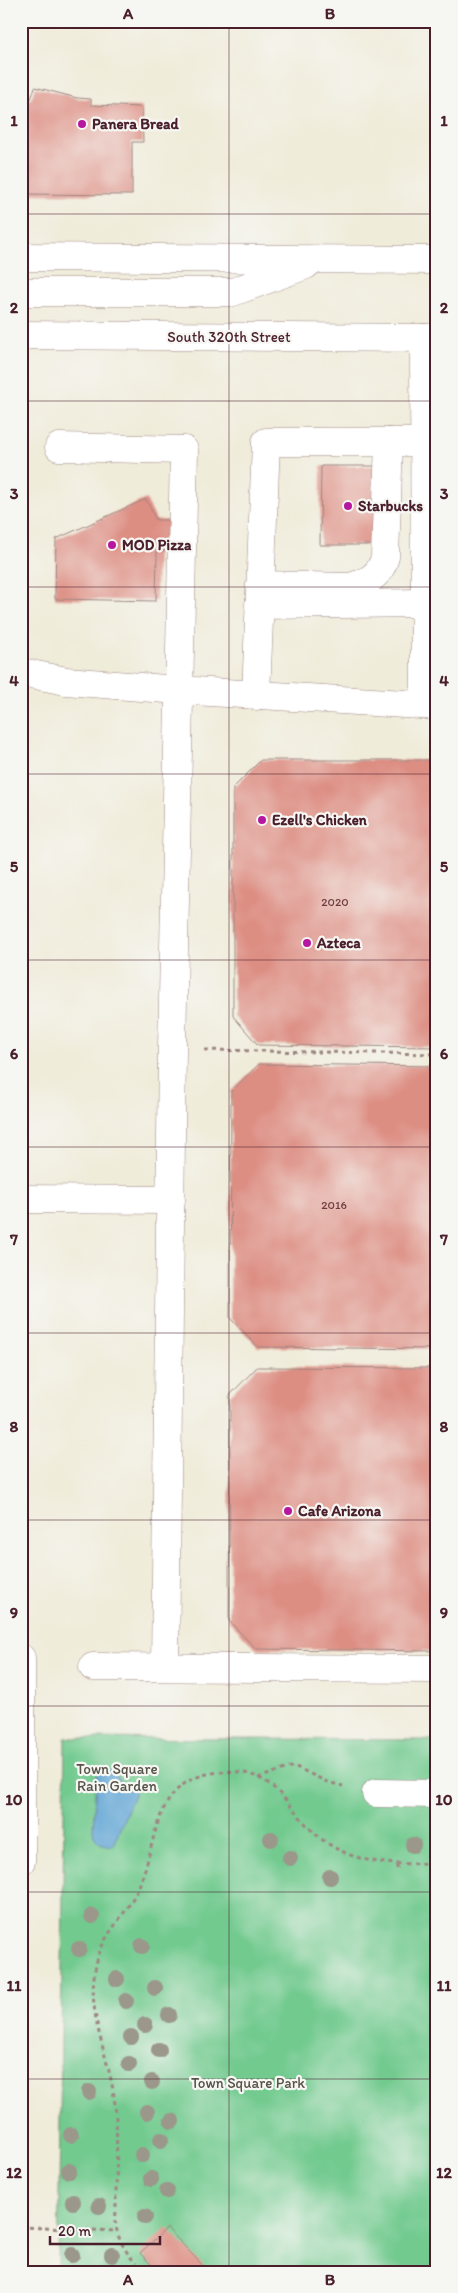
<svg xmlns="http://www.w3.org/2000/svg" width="458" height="2293" viewBox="0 0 458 2293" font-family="Itim,sans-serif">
  <rect width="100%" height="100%" fill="#f6f6f2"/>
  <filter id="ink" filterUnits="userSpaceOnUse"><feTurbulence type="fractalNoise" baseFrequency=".02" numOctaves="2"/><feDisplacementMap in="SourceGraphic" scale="10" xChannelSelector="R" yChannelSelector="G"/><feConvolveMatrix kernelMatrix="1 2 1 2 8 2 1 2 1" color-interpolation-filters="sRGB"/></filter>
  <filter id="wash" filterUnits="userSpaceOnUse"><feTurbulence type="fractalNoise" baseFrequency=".0096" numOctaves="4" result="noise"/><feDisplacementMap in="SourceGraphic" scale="20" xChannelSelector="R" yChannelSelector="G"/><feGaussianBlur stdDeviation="1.12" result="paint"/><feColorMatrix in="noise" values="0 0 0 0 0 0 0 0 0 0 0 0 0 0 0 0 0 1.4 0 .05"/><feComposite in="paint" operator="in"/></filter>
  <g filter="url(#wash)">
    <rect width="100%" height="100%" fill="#f0ecda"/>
    <!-- green -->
    <path fill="#72ca8f" stroke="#5e745d" d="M65,1738l372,2v532h-379z"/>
    <!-- water -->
    <path fill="#60a5d5" stroke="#556280" d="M104,1770h5l13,12 12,4 1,6 -21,51 -3,3c-12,-2 -17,-5 -18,-17l3,-51 3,-5z"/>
    <g id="blocks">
      <!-- building -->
      <g fill="#dd8e83">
        <path d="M35,87l42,11 14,1v6l51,2 1,35h-11v53l-111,-1v-95h10z"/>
        <path d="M321,466h56l-1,79h-56z"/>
        <path d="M146,499l10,21h14l-1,31h-12l-1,50 -101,-2 1,-60z"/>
        <path d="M261,760h176v287l-179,-2 -25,-29v-228z"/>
        <path d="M259,1064l178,2v283l-179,-2 -28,-29 1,-227z"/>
        <path d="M257,1367l180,1v283l-181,-2 -27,-28 1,-226z"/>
        <path d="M167,2228l42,44h-51l-18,-19z"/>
      </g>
    </g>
  </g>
  <g filter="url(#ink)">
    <use href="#blocks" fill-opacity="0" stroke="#9d8682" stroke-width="1"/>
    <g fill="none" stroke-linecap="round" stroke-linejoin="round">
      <defs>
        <g id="minor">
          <path d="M424,338l1,367"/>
          <path d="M59,447l125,3 -12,599 -7,618"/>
          <path d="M260,585l90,2c18,-5 30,-11 35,-30l4,-115"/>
          <path d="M259,605l167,-2"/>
          <path d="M21,672l45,9 112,9 259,16"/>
          <path d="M256,696l10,-254h159"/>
          <path d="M21,1199l150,1"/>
          <path d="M21,1658v203"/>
          <path d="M93,1667l344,2"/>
          <path d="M376,1793l61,1"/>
        </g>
        <g id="major">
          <path d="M21,257l416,3"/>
          <path d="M21,292h212l73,-27"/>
          <path d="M21,335l416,3"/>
        </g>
      </defs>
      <!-- minor casing -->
      <use href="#minor" stroke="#9d8682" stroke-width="29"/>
      <!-- major casing -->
      <use href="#major" stroke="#9d8682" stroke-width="29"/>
      <!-- path -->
      <g stroke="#9d8682" stroke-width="3" stroke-dasharray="4 4" stroke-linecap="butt">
        <path d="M205,1050l232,4"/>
        <path d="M258,1778l36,-12 33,16 16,4"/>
        <path d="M397,1865v6"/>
        <path d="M21,2227l96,4"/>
        <path d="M143,2272c-10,-11 -23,-27 -26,-41 -2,-9 -1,-20 -1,-29 0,-32 2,-65 -1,-97 -4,-44 -26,-83 -21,-128 5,-41 21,-47 39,-79 26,-44 14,-114 79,-125 68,-11 73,41 115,70 33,22 72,23 110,19"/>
      </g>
      <!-- minor -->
      <use href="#minor" stroke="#fff" stroke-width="28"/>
      <!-- major -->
      <use href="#major" stroke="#fff" stroke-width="28"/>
    </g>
    <!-- trees -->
    <g fill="#9b978a">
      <circle cx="271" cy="1839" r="8"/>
      <circle cx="413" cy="1845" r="8"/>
      <circle cx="290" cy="1858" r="8"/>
      <circle cx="330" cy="1877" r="8"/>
      <circle cx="92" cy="1916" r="8"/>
      <circle cx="142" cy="1946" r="8"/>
      <circle cx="79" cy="1949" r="8"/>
      <circle cx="117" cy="1979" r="8"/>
      <circle cx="155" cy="1988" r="8"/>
      <circle cx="126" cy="2001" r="8"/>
      <circle cx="169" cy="2015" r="8"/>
      <circle cx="145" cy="2025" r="8"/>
      <circle cx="131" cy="2037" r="8"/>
      <circle cx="159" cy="2050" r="8"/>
      <circle cx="129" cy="2064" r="8"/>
      <circle cx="152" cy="2082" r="8"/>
      <circle cx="89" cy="2092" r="8"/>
      <circle cx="147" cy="2112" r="8"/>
      <circle cx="172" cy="2121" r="8"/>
      <circle cx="71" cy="2135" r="8"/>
      <circle cx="161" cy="2140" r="8"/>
      <circle cx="142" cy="2155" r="8"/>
      <circle cx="69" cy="2171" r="8"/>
      <circle cx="151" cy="2179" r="8"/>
      <circle cx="167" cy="2191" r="8"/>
      <circle cx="73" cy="2202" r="8"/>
      <circle cx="99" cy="2206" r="8"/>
      <circle cx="145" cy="2217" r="8"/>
      <circle cx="72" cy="2255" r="8"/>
      <circle cx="112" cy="2255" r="8"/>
    </g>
  </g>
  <!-- grid -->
  <path fill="none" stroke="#4a1f2b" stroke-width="1" stroke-opacity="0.55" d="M229,21v2251M21,214h416M21,401h416M21,587h416M21,774h416M21,960h416M21,1147h416M21,1333h416M21,1520h416M21,1706h416M21,1892h416M21,2079h416"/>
  <!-- markers -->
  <g fill="#b5179e" stroke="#f6f6f2" stroke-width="2">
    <circle cx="82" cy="124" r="5"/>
    <circle cx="348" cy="506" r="5"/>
    <circle cx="112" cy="545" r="5"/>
    <circle cx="262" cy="820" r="5"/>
    <circle cx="307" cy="943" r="5"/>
    <circle cx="288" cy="1511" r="5"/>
  </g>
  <g text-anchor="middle" stroke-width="4.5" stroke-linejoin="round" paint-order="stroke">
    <!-- number labels -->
    <g font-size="12" fill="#6f3b41">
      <text x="335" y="906">2020</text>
      <text x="334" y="1209">2016</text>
    </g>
    <!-- poi labels -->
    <g font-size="15" font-weight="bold" fill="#4a1f2b" stroke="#f6f6f2" text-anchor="start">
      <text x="92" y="129">Panera Bread</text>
      <text x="358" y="511">Starbucks</text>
      <text x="122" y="550">MOD Pizza</text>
      <text x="272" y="825">Ezell's Chicken</text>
      <text x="317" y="948">Azteca</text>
      <text x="298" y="1516">Cafe Arizona</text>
    </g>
    <!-- street labels -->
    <g font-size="15" fill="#4a1f2b" stroke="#f6f6f2">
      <text x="229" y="342">South 320th Street</text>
    </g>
    <!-- park labels -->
    <g font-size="15" fill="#565249" stroke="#f6f6f2">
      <text x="117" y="1774">Town Square<tspan x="117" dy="17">Rain Garden</tspan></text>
      <text x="248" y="2088">Town Square Park</text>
    </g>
  </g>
  <!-- margin -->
  <rect width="458" height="2293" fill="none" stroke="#f6f6f2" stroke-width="55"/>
  <!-- scale -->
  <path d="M50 2236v8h110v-8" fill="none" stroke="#4a1f2b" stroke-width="2.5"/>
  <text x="58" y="2236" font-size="15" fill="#4a1f2b" stroke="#f6f6f2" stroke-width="4" paint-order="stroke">20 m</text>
  <rect x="28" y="28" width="402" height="2238" fill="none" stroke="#4a1f2b" stroke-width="2"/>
  <g font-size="16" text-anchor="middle" font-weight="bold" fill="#4a1f2b">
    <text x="128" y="19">A</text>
    <text x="330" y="19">B</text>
    <text x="14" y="126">1</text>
    <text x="444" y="126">1</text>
    <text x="14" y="313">2</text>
    <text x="444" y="313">2</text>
    <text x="14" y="499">3</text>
    <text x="444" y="499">3</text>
    <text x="14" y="686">4</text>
    <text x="444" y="686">4</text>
    <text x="14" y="872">5</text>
    <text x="444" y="872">5</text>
    <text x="14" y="1059">6</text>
    <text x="444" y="1059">6</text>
    <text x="14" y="1245">7</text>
    <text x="444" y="1245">7</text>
    <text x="14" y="1432">8</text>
    <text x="444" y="1432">8</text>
    <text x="14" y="1618">9</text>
    <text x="444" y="1618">9</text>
    <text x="14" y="1805">10</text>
    <text x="444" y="1805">10</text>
    <text x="14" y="1991">11</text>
    <text x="444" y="1991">11</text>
    <text x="14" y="2178">12</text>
    <text x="444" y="2178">12</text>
    <text x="128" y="2285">A</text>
    <text x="330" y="2285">B</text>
  </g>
</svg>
